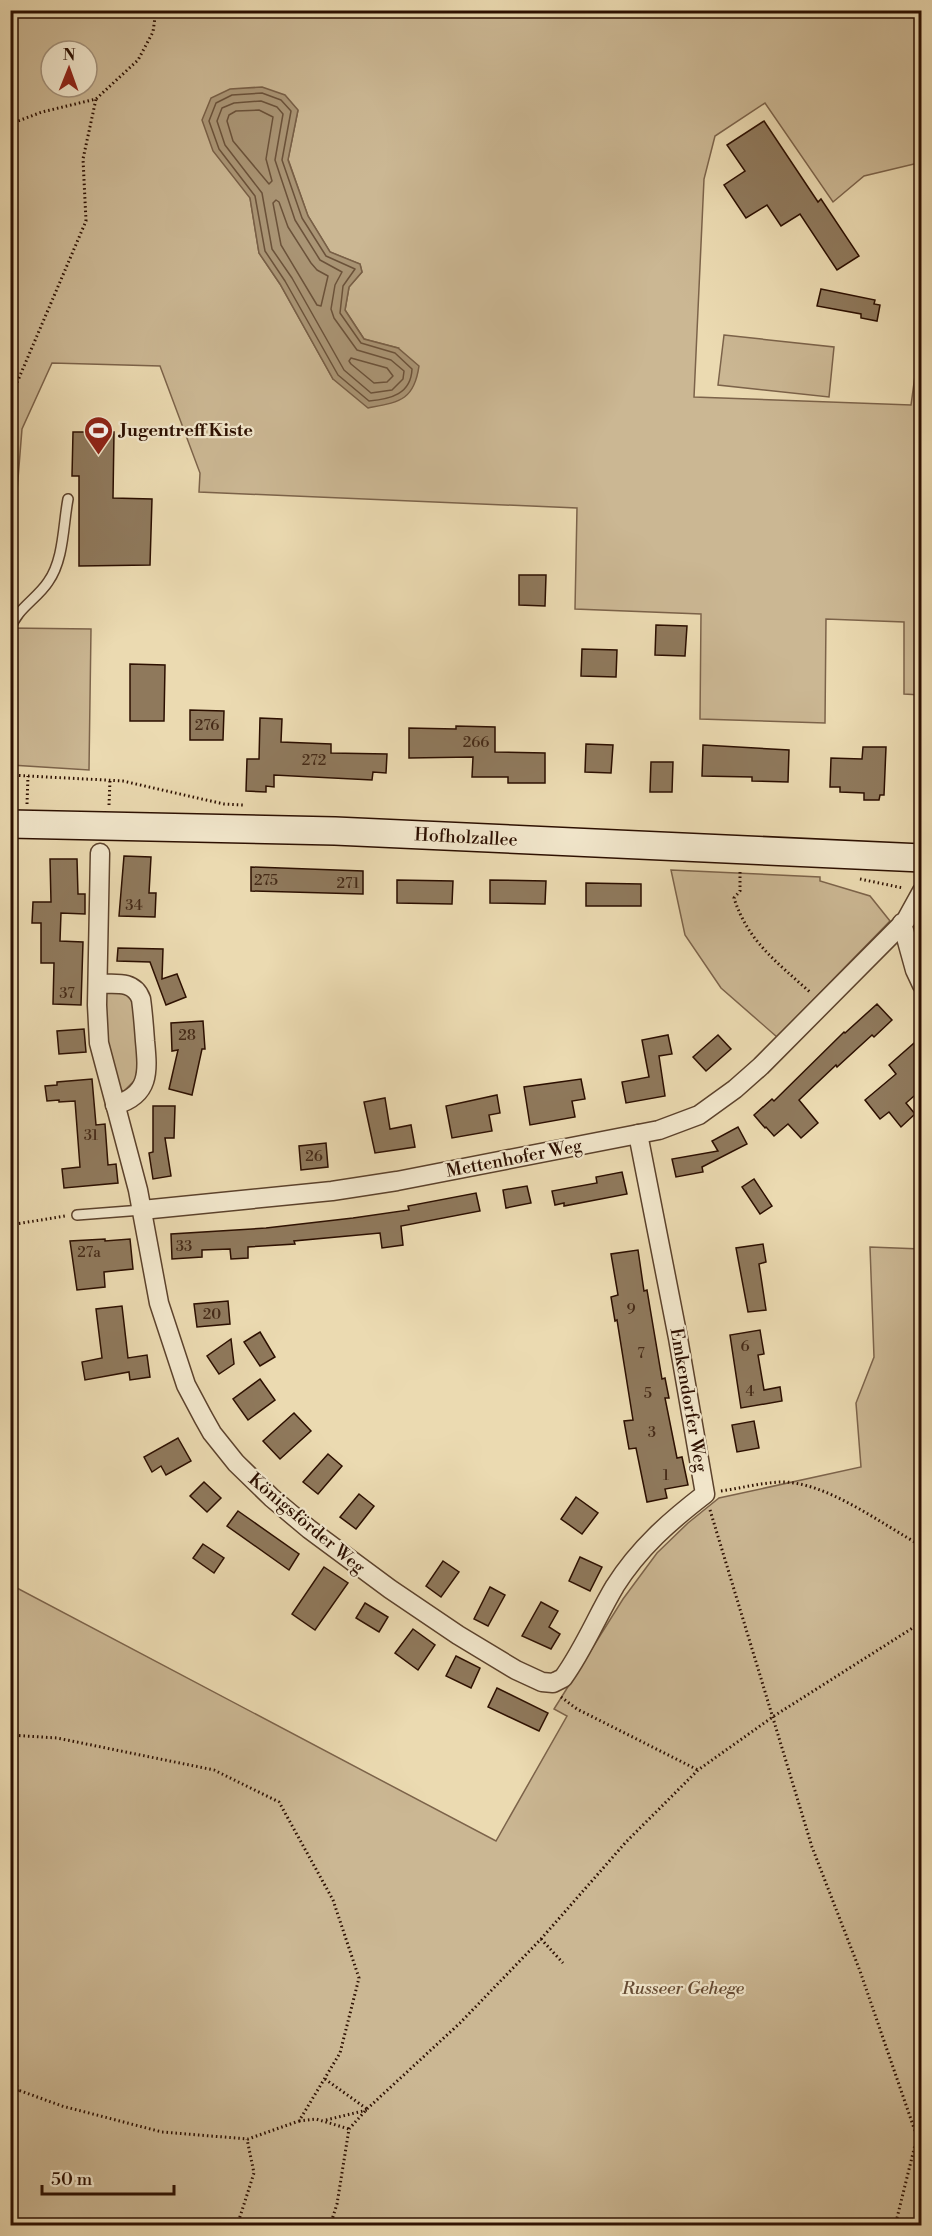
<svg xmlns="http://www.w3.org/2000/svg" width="932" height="2236" viewBox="0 0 932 2236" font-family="'Libre Bodoni',serif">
  <rect width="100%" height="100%" fill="#ebdab1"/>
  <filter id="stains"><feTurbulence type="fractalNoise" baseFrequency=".00333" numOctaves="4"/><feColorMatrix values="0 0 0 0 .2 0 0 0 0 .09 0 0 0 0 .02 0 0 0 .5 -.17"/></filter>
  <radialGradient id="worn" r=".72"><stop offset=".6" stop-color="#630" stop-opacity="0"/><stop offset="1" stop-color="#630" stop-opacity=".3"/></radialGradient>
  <!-- green -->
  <g fill="#cbb793" stroke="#7c634a" stroke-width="1.5" fill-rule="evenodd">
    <path d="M11,11h910v153h-7l-50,12 -31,26 -68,-99 -50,33 -11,43 -10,218 217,8 6,-44h4v334l-17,-1v-72l-78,-3 -1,104 -125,-4 1,-105 -126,-5 2,-101 -378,-16 1,-19 -40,-107 -108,-3 -30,66 -11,137zM51,51h36v36h-36zM298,110l-10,49 20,57 22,36 30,12 2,8 -13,15 -4,23 19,29 34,9 -65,31 -53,-95 -21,-31 -9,-55z"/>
    <path d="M724,335l110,12 -5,50 -111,-12z"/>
    <path d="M10,628l81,1 -2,141 -78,-5z"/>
    <path d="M671,870l149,7v4l50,15 20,25 -113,116 -56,-49 -36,-53z"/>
    <path d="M107,992h20l5,3 8,80 -16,16 -4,-1 -12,-37 -4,-59z"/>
    <path d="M870,1247l51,2v976l-910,1v-638h6l479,253 71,-125 -13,-7 69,-110 34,-46 31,-30 31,-25 142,-31 -5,-64 18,-46z"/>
  </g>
  <!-- water -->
  <path fill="#aa9575" stroke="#785f46" stroke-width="1.5" d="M262,87l23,8 13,15 -10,50 20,56 22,36 30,12 2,8 -13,15 -4,23 19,29 34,9 21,18c-5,35 -20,36 -51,42l-35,-29 -53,-95 -21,-31 -9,-55 -37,-47 -11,-31 9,-22 19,-9z"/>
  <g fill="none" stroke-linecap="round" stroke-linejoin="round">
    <!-- shore -->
    <g stroke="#6b523a" stroke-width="1.5">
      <path d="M262,93l19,7 10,11 -9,49 20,58 24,38 29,13 -12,17 -3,27 21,30 34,10 17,16c-1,25 -21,30 -43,32l-31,-26 -53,-94 -20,-30 -10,-55 -36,-47 -10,-28 7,-18 16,-8z"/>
      <path d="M261,101l16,6 6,7 -8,46 20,60 25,40 22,12 -7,13 -4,24 3,9 23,32 34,10 13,11 -1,8 -11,11 -21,3 -27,-23 -52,-92 -20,-29 -10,-56 -37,-48 -8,-24 5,-13 12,-5z"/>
      <path d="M259,110l14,7 -7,42 6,22 -3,3 -36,-43 -6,-20 2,-6 7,-4z"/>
      <path d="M276,200l3,2 9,25 23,36 6,7 11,6 -7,30 -4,-1 -36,-60 -8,-42z"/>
      <path d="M351,358l36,10 6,8 -6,6 -13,1 -23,-19 -2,-3z"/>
    </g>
  </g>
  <!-- building -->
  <g fill="#8f795c" stroke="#2c0f00" stroke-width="1.5">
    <path d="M764,121l54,81 3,-3 38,57 -22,14 -37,-56 -19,12 -14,-21 -21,13 -22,-33 21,-14 -18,-26z"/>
    <path d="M821,289l54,11 -1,4 6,1 -3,16 -16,-3v-4l-44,-8z"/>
    <path d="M73,432h41l-1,66 39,1 -2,66 -71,1v-90h-7z"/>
    <path d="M519,575h27l-1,31 -26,-1z"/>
    <path d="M656,625l31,1 -2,30 -30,-1z"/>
    <path d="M582,649l35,1 -1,27 -35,-1z"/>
    <path d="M130,664l35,1 -1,56h-34z"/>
    <path d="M190,710l34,1 -1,29h-33z"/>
    <path d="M260,718l22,1 -1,23 50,2v9l56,1 -1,19 -13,-1 -1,8 -98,-5v12l-8,-1v6l-20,-1 1,-32h12z"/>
    <path d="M456,726l39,1v25l50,1v30h-37v-6h-36l1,-20 -64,1v-30l47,1z"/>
    <path d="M586,744l27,1 -2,28 -26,-1z"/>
    <path d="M703,745l86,5 -1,32 -36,-1v-4l-50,-1z"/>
    <path d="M863,747h23l-2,48h-4l-1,5h-15v-7l-24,-1v-5h-10l1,-29 31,1z"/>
    <path d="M651,762h22l-1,30h-22z"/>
    <path d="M124,856l27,1 -2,36h7l-1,24 -36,-1z"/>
    <path d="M50,859h27l1,35h7v20l-24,-1 -1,28 23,1 -2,63 -28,-1 1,-41h-13v-40h-9l1,-21h18z"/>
    <path d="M251,867l112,4v23l-112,-3z"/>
    <path d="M397,880l56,1 -1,23 -55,-1z"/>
    <path d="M490,880l56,1 -1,23 -55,-1z"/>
    <path d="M586,883l55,1v22h-55z"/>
    <path d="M118,948l45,1 -1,30 15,-5 9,23 -20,8 -16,-43 -33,-1z"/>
    <path d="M877,1004l15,16 -18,17 -2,-2 -35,32 -1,-2 -37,35 19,23 -17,15 -13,-14 -14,12 -8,-9 -1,1 -11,-13 18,-16 2,2 70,-69 1,1z"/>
    <path d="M203,1021l2,28h-3l-10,46 -23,-6 9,-39 -6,1 -1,-28z"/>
    <path d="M84,1029l2,23 -27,2 -2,-23z"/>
    <path d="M668,1035l4,19 -13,2 6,40 -39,7 -4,-21 27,-5 -7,-37z"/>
    <path d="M718,1035l13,14 -25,22 -13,-14z"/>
    <path d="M921,1037v53l-15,13 9,11 -14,13 -12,-15 -9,7 -15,-19 31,-26 -7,-9z"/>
    <path d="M92,1079l4,46 9,-1 3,41 8,-1 2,19 -54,5 -2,-19 18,-2 -5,-66 -16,1v-2l-12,1 -2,-15 12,-1v-3z"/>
    <path d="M581,1079l4,20 -13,2 3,16 -45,8 -6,-38z"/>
    <path d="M497,1095l3,18 -11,2 3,16 -40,7 -6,-32z"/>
    <path d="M385,1098l5,31 21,-4 4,22 -40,6 -11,-51z"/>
    <path d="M153,1106h22l-1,32h-9l6,38 -18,3 -4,-26 4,-1z"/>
    <path d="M738,1127l9,17 -45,23 1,5 -27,5 -4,-18 46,-8 -6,-10z"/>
    <path d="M326,1143l2,24 -27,3 -2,-24z"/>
    <path d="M622,1172l5,22 -63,12v-3l-9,2 -3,-14 45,-8 -1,-6z"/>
    <path d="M754,1179l18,27 -12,8 -18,-27z"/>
    <path d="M527,1186l4,17 -25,5 -3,-18z"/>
    <path d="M476,1193l4,18 -79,15 2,19 -21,3 -2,-15 -86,8 1,3 -47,3v11l-17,1 -1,-10 -28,1v7l-30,2 -1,-25 95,-6 87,-10 56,-8 -1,-4z"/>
    <path d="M105,1239v2l25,-2 3,30 -29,3 1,15 -28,3 -7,-49z"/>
    <path d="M763,1244l3,18 -7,2 7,46 -18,2 -12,-64z"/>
    <path d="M638,1250l6,41 3,-1 15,89 3,-1 4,20h-4l12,60 5,-1 6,28 -23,4 2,9 -20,4 -11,-54 -7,1 -5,-28 9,-1 -16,-100 -2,1 -4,-24 7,-2 -7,-41z"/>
    <path d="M228,1301l2,23 -33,3 -3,-23z"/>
    <path d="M122,1306l6,52 19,-3 3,22 -20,3 -1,-8 -44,8 -3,-18 20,-4 -6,-49z"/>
    <path d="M760,1330l4,24 -6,1 6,35 16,-3 2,14 -41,7 -11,-73z"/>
    <path d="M260,1332l15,25 -15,9 -16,-24z"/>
    <path d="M231,1339l3,25 -15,10 -12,-18z"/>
    <path d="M260,1379l15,21 -27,20 -15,-21z"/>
    <path d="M294,1413l17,18 -31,28 -17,-18z"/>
    <path d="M754,1421l5,27 -22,4 -5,-27z"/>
    <path d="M178,1438l13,23 -25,14 -5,-9 -9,6 -8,-15z"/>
    <path d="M328,1454l14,12 -24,28 -15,-12z"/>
    <path d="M204,1482l17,16 -14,14 -17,-16z"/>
    <path d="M359,1494l15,12 -18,23 -16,-12z"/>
    <path d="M576,1497l22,16 -16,21 -21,-15z"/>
    <path d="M238,1511l61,43 -10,16 -62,-44z"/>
    <path d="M203,1544l21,14 -10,15 -21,-15z"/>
    <path d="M580,1557l22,10 -12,24 -21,-10z"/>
    <path d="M443,1561l16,11 -18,25 -15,-11z"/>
    <path d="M324,1567l24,16 -33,47 -23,-16z"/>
    <path d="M490,1587l15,8 -17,31 -14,-7z"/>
    <path d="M541,1602l17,9 -9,16 11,7 -9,15 -29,-13z"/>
    <path d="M365,1603l23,14 -9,15 -23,-14z"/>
    <path d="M413,1629l22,16 -17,25 -23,-17z"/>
    <path d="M456,1656l24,12 -9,20 -25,-12z"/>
    <path d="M497,1688l51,25 -9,18 -51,-24z"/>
  </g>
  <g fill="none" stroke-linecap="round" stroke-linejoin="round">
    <defs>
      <g id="lane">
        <path d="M10,630c6,-21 27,-31 38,-48 16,-22 15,-57 20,-83"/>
        <path d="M77,1215l65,-5"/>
      </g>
      <g id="street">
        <path d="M100,853l-3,152 2,38 39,147 21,113 27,82 17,32 9,16 24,30 36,35 37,31 81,60 68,46 58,35 26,12 11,1 10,-5c21,-29 34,-62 52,-92 24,-38 55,-65 90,-92l-27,-156 -40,-204"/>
        <path d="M902,923l13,47 7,15"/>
        <path d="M98,984c17,0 36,-4 43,15 2,14 3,28 4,42 3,31 5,54 -30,64"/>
        <path d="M142,1210l190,-19 65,-10 262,-51 40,-15 36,-26 26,-23 145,-146 16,-29"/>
      </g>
      <path id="secondary" d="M10,824l325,7 587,27"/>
    </defs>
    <!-- lane casing -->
    <use href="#lane" stroke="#5c422c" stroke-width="12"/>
    <!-- street casing -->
    <use href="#street" stroke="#5c422c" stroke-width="21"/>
    <!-- secondary casing -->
    <use href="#secondary" stroke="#2c0f00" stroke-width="30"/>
    <!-- path -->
    <g stroke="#2c0f00" stroke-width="3" stroke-dasharray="1.5 3" stroke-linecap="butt">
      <path d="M10,124l32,-12 54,-13 42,-39 15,-28 3,-22"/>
      <path d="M10,399l76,-178 -3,-62 13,-60"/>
      <path d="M10,775l113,6 101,23 19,1"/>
      <path d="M27,804l1,-28"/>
      <path d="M109,805l1,-25"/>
      <path d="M740,872v19l-6,7c14,44 44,65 77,95"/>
      <path d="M860,879l43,9"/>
      <path d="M10,1225l55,-9"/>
      <path d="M721,1491c20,-3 40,-8 59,-9 46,-1 101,42 142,64"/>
      <path d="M710,1510l102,337 48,124 57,166 -22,89"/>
      <path d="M561,1697l16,12 121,61"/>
      <path d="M10,1735l47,3 157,32 65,32 54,98 26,78 -19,75 -41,68 -51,18 -86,-7 -100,-26 -44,-16"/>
      <path d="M541,1939l22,24"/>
      <path d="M10,2064l8,26 -8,14"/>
      <path d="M325,2079l42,30"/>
      <path d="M326,2120l41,-10"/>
      <path d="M299,2121l17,-2 33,10"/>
      <path d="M237,2226l17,-53 -7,-34"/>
      <path d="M330,2226l7,-22 12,-75 18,-20 93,-86 81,-84 85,-97 72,-72 76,-54 148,-94"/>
    </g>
    <!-- lane -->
    <use href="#lane" stroke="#f2e7cc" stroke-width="9"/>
    <!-- street -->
    <use href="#street" stroke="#f2e7cc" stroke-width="18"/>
    <!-- secondary -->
    <use href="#secondary" stroke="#f2e7cc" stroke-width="27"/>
  </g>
  <!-- icons -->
  <defs>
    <symbol id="stadium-pin" viewBox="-11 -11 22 30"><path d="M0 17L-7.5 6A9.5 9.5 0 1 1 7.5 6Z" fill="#8f2418" stroke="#f2e7cc"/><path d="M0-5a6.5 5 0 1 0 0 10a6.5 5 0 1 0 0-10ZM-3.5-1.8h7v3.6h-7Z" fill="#fff"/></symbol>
  </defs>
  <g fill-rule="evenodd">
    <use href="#stadium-pin" x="82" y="414" width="33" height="45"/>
  </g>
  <g text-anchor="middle" stroke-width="4.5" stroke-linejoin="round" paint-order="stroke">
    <!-- number labels -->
    <g font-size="15" fill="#452a17">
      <text x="207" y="730">276</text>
      <text x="476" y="747">266</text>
      <text x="314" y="765">272</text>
      <text x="266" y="885">275</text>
      <text x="348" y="888">271</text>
      <text x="134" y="910">34</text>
      <text x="67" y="998">37</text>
      <text x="187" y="1040">28</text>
      <text x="91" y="1140">31</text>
      <text x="314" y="1161">26</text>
      <text x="184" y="1251">33</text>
      <text x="89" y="1257">27a</text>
      <text x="631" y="1314">9</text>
      <text x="212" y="1319">20</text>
      <text x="745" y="1351">6</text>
      <text x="641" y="1358">7</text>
      <text x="750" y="1396">4</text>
      <text x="648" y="1398">5</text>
      <text x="652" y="1437">3</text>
      <text x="666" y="1480">1</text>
    </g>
    <!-- poi labels -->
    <g font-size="18" font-weight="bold" fill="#2c0f00" stroke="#f2e7cc" text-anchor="start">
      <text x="120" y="436">Jugentreff Kiste</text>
    </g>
    <!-- street labels -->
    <g font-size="18" fill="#2c0f00" stroke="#f2e7cc">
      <text transform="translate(466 837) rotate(3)" y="6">Hofholzallee</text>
      <text transform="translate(514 1158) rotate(-11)" y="6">Mettenhofer Weg</text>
      <text transform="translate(689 1400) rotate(80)" y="6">Emkendorfer Weg</text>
      <text transform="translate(307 1523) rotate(40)" y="6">Königsförder Weg</text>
    </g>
    <!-- park labels -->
    <g font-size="18" font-style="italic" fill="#644a33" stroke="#f2e7cc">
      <text x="683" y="1994">Russeer Gehege</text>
    </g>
  </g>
  <!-- margin -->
  <rect width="932" height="2236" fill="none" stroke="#ebdab1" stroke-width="36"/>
  <rect x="12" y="12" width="908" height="2212" fill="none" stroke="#2c0f00" stroke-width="3"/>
  <rect x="18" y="18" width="896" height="2200" fill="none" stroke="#2c0f00" stroke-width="1.5"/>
  <!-- north arrow -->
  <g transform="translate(69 69) rotate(1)"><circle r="28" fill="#f2e7cc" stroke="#a3917a" stroke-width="1.5"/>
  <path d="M0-4.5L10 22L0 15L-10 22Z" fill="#8f2418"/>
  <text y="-9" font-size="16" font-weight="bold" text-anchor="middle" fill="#2c0f00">N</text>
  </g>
  <!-- scale -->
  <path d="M42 2185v9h132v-9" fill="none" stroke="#2c0f00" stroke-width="3"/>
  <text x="51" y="2185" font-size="18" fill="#2c0f00" stroke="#f2e7cc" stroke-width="4.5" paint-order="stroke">50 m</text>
  <rect width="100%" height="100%" filter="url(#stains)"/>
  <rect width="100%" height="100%" fill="url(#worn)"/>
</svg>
